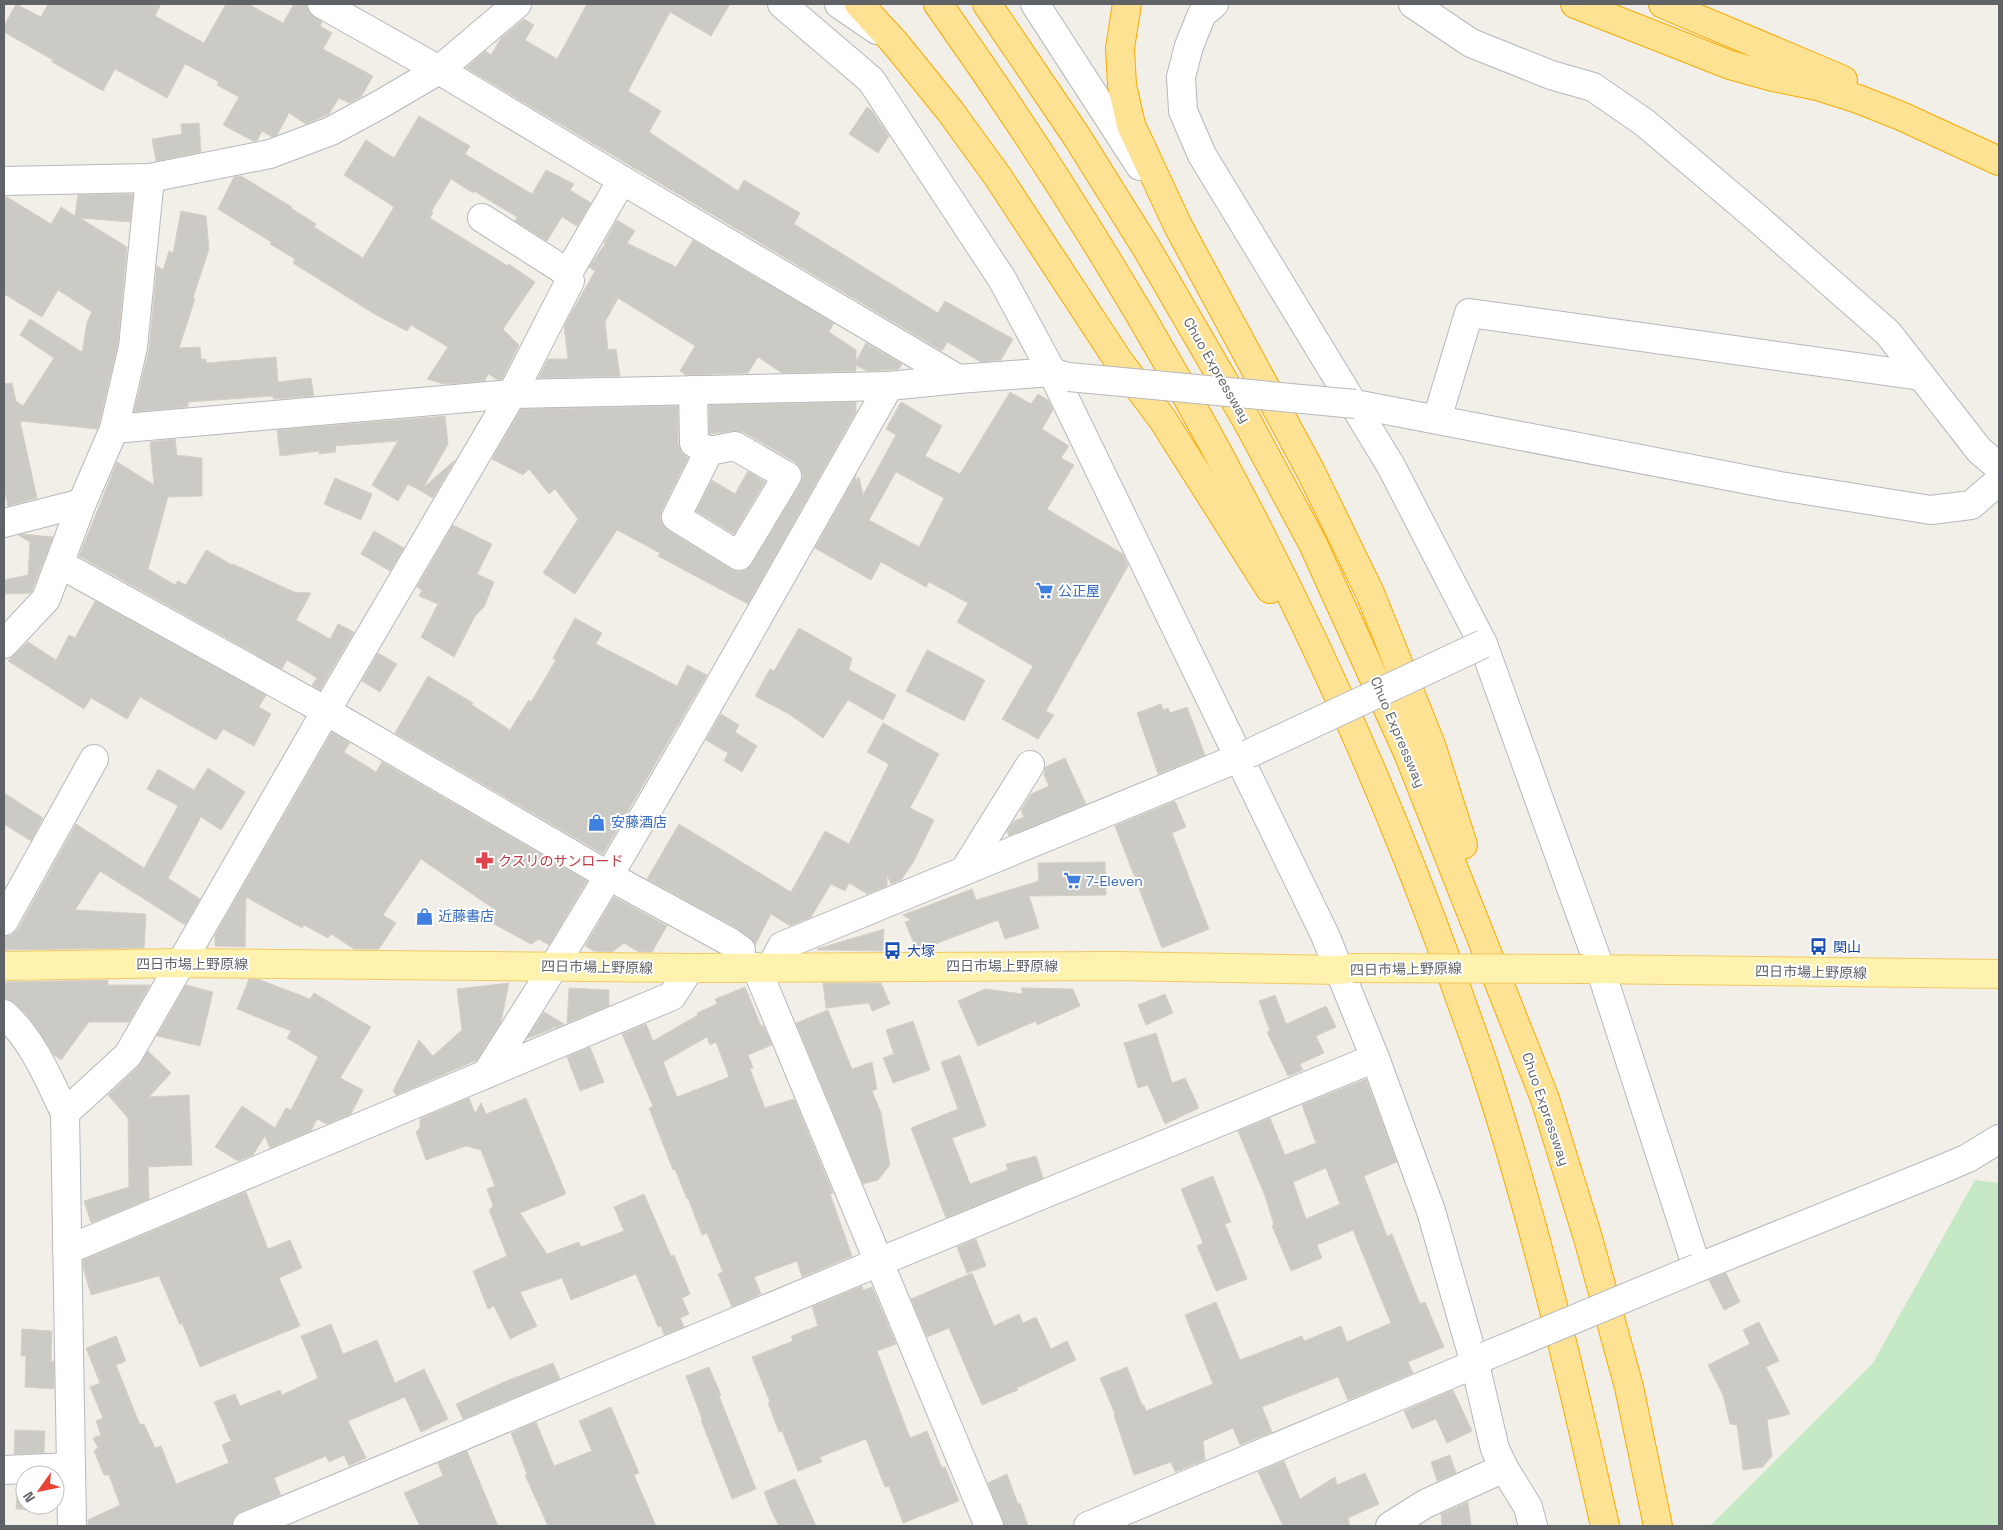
<svg xmlns="http://www.w3.org/2000/svg" width="2003" height="1530" viewBox="0 0 2003 1530" font-family="'Space Grotesk','Noto Sans JP',sans-serif">
  <rect width="100%" height="100%" fill="#f1efe8"/>
  <!-- green -->
  <path fill="#c5e8c5" d="M1975,1180l24,3v343h-289l163,-163z"/>
  <!-- building -->
  <g fill="#cccac5" stroke="#d6d1c6" fill-rule="evenodd">
    <path d="M16,4l25,13 7,-13h113l-6,12 49,27 22,-39h22l35,19 11,-19h12l3,8 13,10 -2,4 12,7 -9,16 50,27 -12,21 -12,6 -10,-5 -10,16 -23,10 -17,-11 -12,22 -5,2 -10,-6 -5,10h-4l-30,-16 16,-28 -22,-12 2,-3 -34,-18 -18,34 -52,-29 -12,22 -51,-29 1,-2 -49,-28v-6z"/>
    <path d="M587,4h143l-19,32 -41,-24 -42,79 33,20 -12,21 89,59 6,-11 56,33 -6,11 144,89 7,-12 68,38 -12,21 -20,2 -34,-20 -5,9 -476,-283 19,-17 6,4 10,-17 23,-19 10,6 -9,15 32,19z"/>
    <path d="M867,107l5,4 17,25 -11,17 -29,-19z"/>
    <path d="M419,116l51,30 -5,8 67,40 14,-24 28,14 -4,6 21,13 -14,23 -15,-9 -15,24 -32,-20 2,-4 -43,-26 -1,2 -22,-14 -20,33 2,1 -3,5 78,48 1,-2 26,18 -32,47 16,16 -17,34 -4,1 -10,-6 -3,7 -41,3 -17,-5 21,-32 -37,-22 -4,6 -31,-16 -83,-52 2,-4 -25,-15 1,-2 -53,-33 16,-32 7,-1 51,31 -1,1 25,16 -2,3 49,31 31,-51 -50,-32 22,-35 28,18z"/>
    <path d="M199,123l2,29 -45,9 -4,-22 30,-5 -1,-10z"/>
    <path d="M133,194l-3,28 -50,-4 47,29 -9,97 -19,80 -2,5 -77,-8 17,77 -29,8 -4,-18v-104l8,-1 4,18 7,5 31,-48 -34,-23 10,-16 52,33 5,-30 5,-10 -34,-22 -16,27 -38,-23v-97h3l44,27 10,-17 14,9 3,-21z"/>
    <path d="M181,211l25,5 3,33 -16,49 2,1 -16,49 21,-1 1,12h5v4l70,-6 2,25 33,-4 3,18 -41,3v-3l-85,6v5l-54,5 15,-63 8,-83 6,4 6,-19 4,2z"/>
    <path d="M617,220l18,11 -8,12 49,24 17,-27 141,83 -5,9 27,18v11l10,-18 36,21 -3,5 -11,1 -21,1 -11,-6v6l-74,2 -24,-16 -10,16 -62,2 -6,-4 15,-25 -77,-48 -13,24 3,28 8,-1 4,27 -82,2 10,-19h20l-4,-33 31,-55 -6,-4 16,-23 -1,-1z"/>
    <path d="M1010,392l21,12 7,-10 10,6 5,10 -11,19 27,17 -8,12 13,7 -27,44 76,45 5,12 -82,145 8,4 -16,24 -36,-20 31,-53 -76,-44 11,-19 -39,-21 -3,5 -45,-25 -10,18 -56,-32 41,-73v7l3,-5 4,18 33,-60 -10,-6 15,-27 41,24 -17,30 35,18zM896,472l48,26 -25,49 -50,-27z"/>
    <path d="M856,402v10l-108,192 -90,-48 2,-3 -43,-23 -42,64 -32,-21 35,-54 -23,-30 -6,5 -20,-25 -6,6 -31,-16 29,-50 157,-3v38l3,8 7,6 -26,52 -2,7 2,7 6,6 63,39 8,3 8,-3 5,-5 48,-80 3,-8 -3,-8 -5,-6 -52,-30 -11,-1 -23,3v-29z"/>
    <path d="M445,416l3,28 -25,44 32,-28 -22,38 -25,-14 -10,17 -26,-16 26,-44 -63,5 1,6 -17,2v-3l-39,5 -3,-26z"/>
    <path d="M175,439l2,16 25,3v38l-34,1 -20,72 27,16 3,-4 8,4 20,-35 26,15 1,-1 61,28 17,1 -15,27 34,19 8,-15 16,8 -34,58 -8,-5 5,-7 -30,-18 -5,9 -203,-113 38,-94 37,23 -4,-43z"/>
    <path d="M748,471l17,11 -31,52 -38,-23 16,-31 23,14z"/>
    <path d="M335,478l37,16 -11,26 -37,-16z"/>
    <path d="M453,525l39,19 -15,30 17,8 -10,25 -9,9 -21,41 -33,-20 17,-33 -19,-8 3,-6 -5,-3z"/>
    <path d="M374,531l30,17 -14,23 -29,-17z"/>
    <path d="M22,534l31,3 -21,54 -2,2 -26,1v-14l24,-5 2,-33 -12,-7z"/>
    <path d="M95,601l171,94 -7,12 12,7 -17,32 -31,-17 -7,11 -76,-43 -13,22 -36,-21 -7,11 -76,-48 20,-19 28,18 13,-25 6,3z"/>
    <path d="M575,618l27,15 -6,11 81,42 10,-21 20,10 -104,179 -208,-121 33,-57 45,27 -1,2 38,25 19,-30 2,2 25,-42 -3,-2z"/>
    <path d="M799,628l53,30 -3,12 47,25 -13,25 -35,-20 -25,38 -34,-24 -34,-18 15,-27 4,2z"/>
    <path d="M927,650l58,30 -21,41 -58,-30z"/>
    <path d="M378,653l19,11 -17,28 -18,-11z"/>
    <path d="M1161,704l2,6 5,-2 2,5 17,-6 18,48 -47,19 -21,-61z"/>
    <path d="M721,714l18,11 -4,7 22,14 -15,26 -18,-11 4,-8 -22,-13z"/>
    <path d="M883,723l56,31 -29,54 24,12 -20,41 -13,19 -10,4 -4,-9v11l-20,8 -18,-11 -4,8 -14,-7 -20,33 -21,9 -19,-12 -16,31 -5,-7 -13,-10 -90,-49 32,-55 112,68 34,-61 24,13 40,-80 -22,-12z"/>
    <path d="M332,732l18,11 -6,9 32,20 6,-10 205,119 -38,64 -10,-6 -8,5 -41,-22 7,-11 -76,-52 -38,56 13,8 -17,26h-25l-23,-15 -3,4 -24,-13 -2,3 -56,-31 -1,50 -30,-1v-11z"/>
    <path d="M1065,758l21,46 -77,32 -2,-5 7,-10 10,-4 -3,-7 10,-16 18,-8 -5,-11 1,-8z"/>
    <path d="M208,768l37,24 -24,38 -20,-13 -33,61 32,21 -15,26 -85,-54 -25,39 71,4 -2,34 -140,2v-13l8,-2 6,-6 58,-105 68,44 34,-62 -31,-17 11,-20 36,21z"/>
    <path d="M4,793l39,25 -12,23 -27,-17z"/>
    <path d="M1175,801l11,26 -14,6 37,96 -47,19 -47,-122z"/>
    <path d="M1105,862l1,33 -77,1 10,32 -34,11 -7,-19 -81,31 -12,-29 6,-2 -8,-5 69,-26 4,11 63,-19 -1,-18z"/>
    <path d="M614,897l53,29 -15,26h-13l-15,-9 -12,9 -18,-1 -9,-5z"/>
    <path d="M884,929l-1,22 -65,-1 -1,-1z"/>
    <path d="M249,979h9l52,20 4,-6 57,34 -31,51 23,12 -12,24 -24,10 -10,-5 -6,12 -41,17 -5,-12 -12,19 -15,6 -23,-14 27,-41 33,22 11,-20 5,2 27,-53 -31,-19 4,-7 -54,-22z"/>
    <path d="M108,980v5h42l-21,37h-40l-28,38 -7,-5 -18,-28 -11,-14 -10,-10 -11,-4v-17z"/>
    <path d="M509,983l-8,39 -24,38 -81,35 -3,-4 26,-51 14,16 29,-26 -5,-41z"/>
    <path d="M823,983h58l9,21 -18,7 -3,-8 -43,5z"/>
    <path d="M186,985l27,7 -13,54 -43,-10z"/>
    <path d="M745,987l16,39 2,-1 9,20 -24,10 5,13 -3,1 15,39 29,-9 39,94 -3,1 22,62 -50,21 -5,-16 -43,16 7,17 -29,13 -14,-33 5,-2 -16,-39 -5,2 -14,-37 -1,1 -12,-30 -2,1 -24,-62 4,-2 -31,-72 24,-10 7,17 45,-26 -1,-2 20,-9 -2,-5zM707,1037l3,8 6,-3 13,35 -52,20 -14,-35z"/>
    <path d="M569,988l40,2v16l-42,17z"/>
    <path d="M1021,988l52,1 7,17 -43,19 -1,-4 -58,25 -20,-45 27,-12 38,5z"/>
    <path d="M1165,994l8,19 -27,12 -8,-20z"/>
    <path d="M1275,995l11,29 40,-18 10,21 -20,9 8,17 -24,11 3,6 -15,6 -21,-44 3,-1 -11,-30z"/>
    <path d="M828,1010l24,59 20,-7 5,27 -5,2 9,22 9,52 -12,15 -15,4 -67,-161z"/>
    <path d="M544,1012l20,12 -9,4 -1,-2 -2,3 -26,10z"/>
    <path d="M913,1021l17,49 -37,13 -10,-25 11,-4 -8,-24z"/>
    <path d="M1156,1033l16,50 13,-5 14,30 -34,16 -17,-39 -10,3 -14,-45z"/>
    <path d="M590,1047l14,35 -24,9 -13,-34z"/>
    <path d="M148,1051l23,22 -22,24 40,-2 3,70 -44,2 1,32 -58,24 -7,-22 45,-14 -1,-69 -20,-23 31,-29z"/>
    <path d="M960,1055l26,71 -34,12 18,46 38,-14 -2,-6 30,-8 7,22 -97,40 -35,-90 47,-19 -17,-47z"/>
    <path d="M1366,1079l31,83 -33,14 23,60 5,-2 28,70 5,-2 19,45 -36,15 5,11 -65,27 -10,-23 -76,30 10,25 -32,13 -7,-17 -30,13 2,19 -30,12 -4,-10 -37,13 -20,-60 1,-1 -15,-36 27,-11 15,38h2l2,6 67,-27 -28,-69 31,-13 24,58 62,-24 2,5 37,-15 6,16 44,-19 -38,-93 -36,15 5,13 -31,13 -19,-45 2,-1 -9,-29 -27,-65 32,-13 15,37 31,-12 -14,-38zM1326,1168l14,36 -34,15 -13,-37z"/>
    <path d="M469,1098l5,13 2,1 5,-9 5,11 40,-16 40,96 -46,19 27,41 32,-12 2,5 43,-16 -10,-24 30,-13 27,62 3,-1 16,39 -8,4 7,16 -9,4 4,9 -20,8 -3,-9 -3,1 -22,-53 -65,26 -9,-22 -42,14 17,34 -27,13 -16,-33 -6,3 -15,-38 34,-15 -18,-46 4,-4 -6,-17 8,-3 -14,-36 -15,-4 -40,14 -10,-28 4,-4v-9z"/>
    <path d="M1213,1176l18,46 -6,2 22,55 -31,12 -19,-45 6,-3 -22,-54z"/>
    <path d="M246,1192l22,57 22,-9 12,28 -23,10 21,48 -100,41 -18,-44 -2,2 -21,-49 -68,19 -8,-28v-7z"/>
    <path d="M976,1239l10,27 -19,7 -10,-26z"/>
    <path d="M972,1273l22,53 25,-12 4,9 13,-6 15,32 16,-8 9,19 -59,28 1,2 -36,15 -33,-77 -22,9 -16,-38z"/>
    <path d="M1726,1273l14,29 -16,8 -15,-30z"/>
    <path d="M862,1286l1,4 9,-3 24,57 -19,7 33,87 17,-7 15,37 3,-1 14,34 -56,22 -14,-37 -4,1 -19,-48 -46,18 2,5 -24,9 -16,-40 -3,1 -11,-29 2,-1 -18,-45 41,-16 -2,-5 27,-10 -6,-19z"/>
    <path d="M1759,1322l20,39 -13,6 24,47 -23,6 5,36 -9,11 -20,3 -6,-45 -7,-1 -7,-29 -15,-30 42,-21 -7,-14z"/>
    <path d="M331,1324l12,30 34,-14 18,43 29,-14 24,50 -27,13 -16,-35 -57,24 18,37 -17,8 -5,-11 -15,7 -3,-6 -52,22 7,17 -40,17 -7,5 -2,9h-144v-6l32,-15 -11,-30h-5l-10,-24 4,-3 -5,-10 8,-3 -5,-14 7,-3 -13,-31 10,-4 -14,-35 30,-12 10,25 -10,4 24,60 4,-1 11,24 6,-2 15,38 53,-21 -7,-18 9,-4 -17,-39 21,-8 5,12 40,-16 2,5 36,-17 -17,-42z"/>
    <path d="M22,1329l30,2 -1,31 3,-1v28l-29,-2 1,-31h-5z"/>
    <path d="M553,1363l7,16 -97,40 -7,-15 48,-22z"/>
    <path d="M709,1367l12,28 -2,1 37,93 -24,10 -31,-79 1,-1 -16,-43z"/>
    <path d="M1453,1390l19,41 -25,12 -11,-24 -24,10 -8,-18z"/>
    <path d="M611,1407l28,66 -5,2 22,51h-108l-23,-51 2,-1 -16,-41 25,-11 18,44 38,-15 -13,-30z"/>
    <path d="M15,1430l30,1 -1,22 -30,1z"/>
    <path d="M467,1451l31,75h-78l-16,-33 39,-17 -5,-13z"/>
    <path d="M1450,1455l6,18 -19,8 -6,-19z"/>
    <path d="M1284,1461l16,38 35,-22 2,8 28,-12 14,31 -31,14 2,8h-67l-25,-54z"/>
    <path d="M1007,1474l11,30 2,-1 8,23h-24l-16,-43z"/>
    <path d="M795,1479l21,47h-37l-7,-14 -8,-20z"/>
    <path d="M18,1485h7v20h25l-1,6 -33,-2z"/>
    <path d="M1468,1502l3,24h-29l-1,-12z"/>
  </g>
  <g fill="none" stroke-linecap="round" stroke-linejoin="round">
    <defs>
      <g id="minor">
        <path d="M322,4l117,66 193,116 326,193"/>
        <path d="M782,4l89,76 131,199 50,93 273,563 50,123 56,153 44,153 20,85 9,19 24,39 5,19"/>
        <path d="M839,4l38,26"/>
        <path d="M1035,4l105,162"/>
        <path d="M1214,4l-12,10 -13,32 -8,31 2,34 19,44 189,311 92,178 117,324 97,300 243,-98 28,-12 31,-19"/>
        <path d="M1413,4l58,39 80,32 42,12 52,36 111,94 132,116 91,117 20,17"/>
        <path d="M4,181l146,-3 120,-24 61,-23 50,-27 58,-34 78,-66"/>
        <path d="M482,218l86,55 54,-93"/>
        <path d="M693,390l1,53 15,8 26,-5 52,30 -48,80 -63,-39 33,-66"/>
        <path d="M1355,404l425,82 151,24 40,-5 28,-24"/>
        <path d="M1437,419l32,-106 452,63"/>
        <path d="M114,429l398,-35 377,-8 69,-7 94,-7 15,5"/>
        <path d="M4,523l78,-20"/>
        <path d="M60,564l266,147 283,165 121,66 11,8 1,17"/>
        <path d="M4,644l42,-45 36,-96 32,-74 19,-82 17,-169"/>
        <path d="M964,871l66,-106"/>
        <path d="M4,921l90,-162"/>
        <path d="M756,967l233,559"/>
        <path d="M771,967l11,-21 466,-192"/>
        <path d="M4,1014c29,26 44,64 61,99l7,413"/>
        <path d="M486,1074c144,-223 271,-457 403,-688"/>
        <path d="M65,1113l63,-58 198,-344 186,-317 58,-113 -2,-8"/>
        <path d="M67,1250l605,-254 18,-28"/>
        <path d="M4,1470l67,-3"/>
        <path d="M247,1526l632,-264 496,-204"/>
        <path d="M1088,1526l387,-162 11,-8"/>
        <path d="M1390,1526l35,-22 79,-36"/>
      </g>
      <g id="major">
        <path d="M4,966l178,-3 508,5 425,-2 224,4 14,-2"/>
        <path d="M1583,969l416,5"/>
      </g>
      <g id="highway">
        <path d="M859,4l36,39 55,68 48,66 120,183 45,60 107,169"/>
        <path d="M938,4c211,297 387,621 511,963 11,32 23,64 34,96 50,152 87,307 122,463"/>
        <path d="M987,4l90,133 70,112 100,172 66,123 95,209 137,346 43,139 41,149 29,139"/>
        <path d="M1127,4l-7,44 2,37 9,40 47,101 132,244 60,123 61,152 32,100"/>
        <path d="M1575,4l155,61 43,12 44,9 41,13 43,17 98,45"/>
        <path d="M1663,4l180,76"/>
      </g>
    </defs>
    <!-- minor casing -->
    <use href="#minor" stroke="#b5b8bc" stroke-width="30"/>
    <!-- major casing -->
    <use href="#major" stroke="#f2c960" stroke-width="30"/>
    <!-- highway casing -->
    <use href="#highway" stroke="#f9ab00" stroke-width="30"/>
    <!-- minor -->
    <use href="#minor" stroke="#fff" stroke-width="28"/>
    <!-- major -->
    <use href="#major" stroke="#fff2af" stroke-width="28"/>
    <!-- highway -->
    <use href="#highway" stroke="#fde293" stroke-width="28"/>
    <defs>
      <g id="minor-bridge">
        <path d="M1069,377l286,27"/>
        <path d="M1248,754l235,-110"/>
        <path d="M1486,1356l211,-88"/>
      </g>
      <path id="major-bridge" d="M1353,968l230,1"/>
    </defs>
    <!-- minor-bridge casing -->
    <use href="#minor-bridge" stroke="#b5b8bc" stroke-width="30" stroke-linecap="butt"/>
    <!-- major-bridge casing -->
    <use href="#major-bridge" stroke="#f2c960" stroke-width="30" stroke-linecap="butt"/>
    <!-- minor-bridge -->
    <use href="#minor-bridge" stroke="#fff" stroke-width="28"/>
    <!-- major-bridge -->
    <use href="#major-bridge" stroke="#fff2af" stroke-width="28"/>
  </g>
  <!-- icons -->
  <defs>
    <symbol id="supermarket-bare" viewBox="-9 -9 18 18"><path d="M-6-5.5h2.5l.6 2H6L4.5 2H-2.5L-4.4-4H-6ZM-1.5 3.2a1.3 1.3 0 1 0 .1 0ZM3 3.2a1.3 1.3 0 1 0 .1 0Z" fill="#3f7fe0" stroke="#fff" stroke-width="2.5" paint-order="stroke"/></symbol>
    <symbol id="shop-bare" viewBox="-9 -9 18 18"><path d="M-5-2.5h2.3a2.7 3.5 0 0 1 5.4 0H5L5.5 6h-11ZM-1.5-2.5h3a1.5 2.3 0 0 0-3 0Z" fill="#3f7fe0" stroke="#fff" stroke-width="2.5" paint-order="stroke"/></symbol>
    <symbol id="pharmacy-bare" viewBox="-9 -9 18 18"><path d="M-2-6h4v4h4v4h-4v4h-4v-4h-4v-4h4Z" fill="#e0444e" stroke="#fff" stroke-width="2.5" paint-order="stroke"/></symbol>
    <symbol id="bus-bare" viewBox="-9 -9 18 18"><path d="M-5-6H5V4H4V6H2V4H-2V6H-4V4H-5ZM-3.5-4V0h7V-4ZM-3.5 1.2v1.5H-2V1.2ZM2 1.2v1.5H3.5V1.2Z" fill="#1a4fb4" stroke="#fff" stroke-width="2.5" paint-order="stroke"/></symbol>
  </defs>
  <g fill-rule="evenodd">
    <use href="#supermarket-bare" x="1032" y="578" width="25" height="25"/>
    <use href="#shop-bare" x="584" y="810" width="25" height="25"/>
    <use href="#pharmacy-bare" x="472" y="848" width="25" height="25"/>
    <use href="#supermarket-bare" x="1060" y="868" width="25" height="25"/>
    <use href="#shop-bare" x="412" y="904" width="25" height="25"/>
    <use href="#bus-bare" x="1806" y="934" width="25" height="25"/>
    <use href="#bus-bare" x="880" y="938" width="25" height="25"/>
  </g>
  <g text-anchor="middle" stroke-width="4" stroke-linejoin="round" paint-order="stroke">
    <!-- street labels -->
    <g font-size="14" fill="#5f6368" stroke="#fff">
      <text transform="translate(1217 370) rotate(60)" y="5">Chuo Expressway</text>
      <text transform="translate(1398 732) rotate(67)" y="5">Chuo Expressway</text>
      <text x="192" y="969">四日市場上野原線</text>
      <text x="1002" y="971">四日市場上野原線</text>
      <text transform="translate(597 967) rotate(1)" y="5">四日市場上野原線</text>
      <text transform="translate(1406 969) rotate(-1)" y="5">四日市場上野原線</text>
      <text transform="translate(1811 972) rotate(1)" y="5">四日市場上野原線</text>
      <text transform="translate(1546 1109) rotate(71)" y="5">Chuo Expressway</text>
    </g>
    <!-- shop labels -->
    <g font-size="14" fill="#366cbe" stroke="#fff" text-anchor="start">
      <text x="1058" y="596">公正屋</text>
      <text x="611" y="827">安藤酒店</text>
      <text x="1086" y="886">7-Eleven</text>
      <text x="438" y="921">近藤書店</text>
    </g>
    <!-- health labels -->
    <g font-size="14" fill="#be3a42" stroke="#fff" text-anchor="start">
      <text x="498" y="866">クスリのサンロード</text>
    </g>
    <!-- transit labels -->
    <g font-size="14" fill="#164399" stroke="#fff" text-anchor="start">
      <text x="1833" y="952">関山</text>
      <text x="907" y="956">大塚</text>
    </g>
  </g>
  <!-- border -->
  <rect width="2003" height="1530" fill="none" stroke="#5f6368" stroke-width="10"/>
  <!-- north arrow -->
  <g transform="translate(40 1490) rotate(237)"><circle r="24" fill="#ffffff" stroke="#bfc1c3"/>
  <path d="M0-4L9 19L0 12L-9 19Z" fill="#ea4335"/>
  <text y="-8" font-size="14" font-weight="bold" text-anchor="middle" fill="#5f6368">N</text>
  </g>
</svg>
